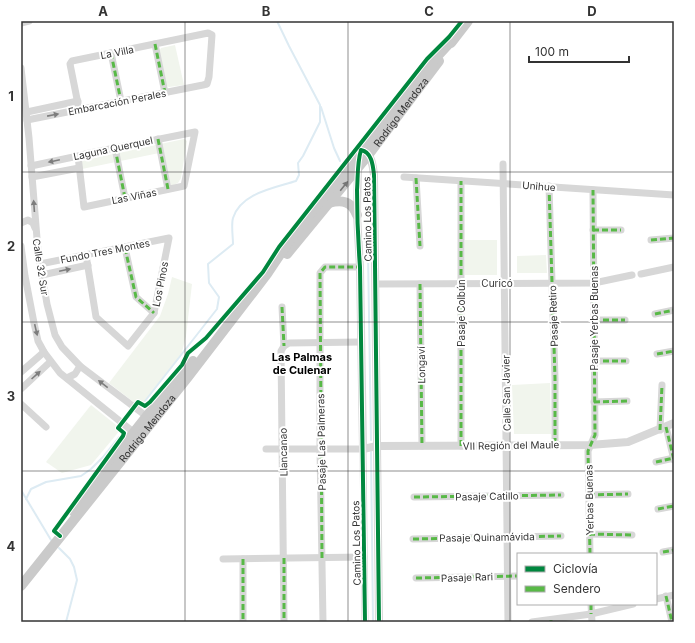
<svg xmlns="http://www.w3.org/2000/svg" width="695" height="643" viewBox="0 0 695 643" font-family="Inter,sans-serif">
  <rect width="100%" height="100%" fill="#fff"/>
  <!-- green -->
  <g fill="#f1f5ed">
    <path d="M175,45l9,40 -15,2 -4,-2 -6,-33 2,-4z"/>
    <path d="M184,139l3,2 -6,37 -3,5 -7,3 -7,-34 -82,17 -1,-7 4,-2z"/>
    <rect x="465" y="240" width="32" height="35"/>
    <path d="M546,255l1,18h-30v-17z"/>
    <path d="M172,277l20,7 -6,52 -5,20 -41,51 -31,-24 51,-67 8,-22z"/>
    <path d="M550,383l1,51h-37l-2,-49z"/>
    <path d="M91,405l30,24 -30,36 -29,8 -16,-11z"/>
  </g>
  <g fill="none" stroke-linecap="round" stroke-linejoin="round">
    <!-- stream -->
    <g stroke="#ddebf3" stroke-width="2">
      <path d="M321,107l13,41 6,13"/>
      <path d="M367,189l4,251"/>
      <path d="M145,401l72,-92 2,-12 -10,-14 -1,-19 25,-20c0,-7 -2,-20 0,-26 8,-25 41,-30 63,-37l3,-6 -1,-12 5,-7 17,-34v-17l-31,-59 -12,-25"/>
      <path d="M371,452l2,170"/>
      <path d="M21,490l30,50"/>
      <path d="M26,499l5,-10 15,-7 35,-6 10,-7 12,-12 16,-20"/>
      <path d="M59,548l11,11 4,8 3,13 -11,42"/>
    </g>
    <!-- minor -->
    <g stroke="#d7d7d7" stroke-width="7">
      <path d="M21,23l8,-2"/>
      <path d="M155,44l10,49"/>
      <path d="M111,53l10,48"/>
      <path d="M21,68l8,70 9,113 9,53 8,31 7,12 18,19 70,53"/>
      <path d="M27,112l51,-11"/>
      <path d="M27,120l176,-35 4,-1 2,-7 3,-42 -4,-2 -136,28 -2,3 9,45"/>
      <path d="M158,139l10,50"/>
      <path d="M115,148l10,50"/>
      <path d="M503,164l5,458"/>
      <path d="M31,166l47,-10 7,-2 110,-22 -11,54 -100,21 -6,-51"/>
      <path d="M32,177l47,-9"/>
      <path d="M404,177l270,18"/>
      <path d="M416,178l4,68"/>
      <path d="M549,186l6,192v67"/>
      <path d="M21,223l7,-3 5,3 2,5"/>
      <path d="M593,230h28"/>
      <path d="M651,240l23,-2"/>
      <path d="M21,246l4,30 9,47 4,18 6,11 16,21 77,62"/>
      <path d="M125,248l11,49 18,16"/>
      <path d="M40,264l129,-26 -15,75 -26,33 -32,-29 -10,-62"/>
      <path d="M641,274l33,-7"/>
      <path d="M42,275l46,-10"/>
      <path d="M376,284l218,-1 38,-8"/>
      <path d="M420,284l2,162"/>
      <path d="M282,307l2,39 -3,5 3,271"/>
      <path d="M655,314l19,-4"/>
      <path d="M594,320h31"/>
      <path d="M284,346l5,-3 72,-1"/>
      <path d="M657,354l17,-3"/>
      <path d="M594,361h32"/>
      <path d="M21,372l23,-20"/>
      <path d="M67,378l8,-4 5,-8"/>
      <path d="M21,389l29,-27"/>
      <path d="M594,402l33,-1"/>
      <path d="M21,404l25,23"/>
      <path d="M666,427l8,33"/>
      <path d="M660,430l2,-45"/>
      <path d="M461,446v-265"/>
      <path d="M266,449h97l2,173"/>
      <path d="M656,462l18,-4"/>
      <path d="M589,495l39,-1"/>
      <path d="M414,497l147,-2"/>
      <path d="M658,509l16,-3"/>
      <path d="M589,534l43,1"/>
      <path d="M413,539l148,-3"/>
      <path d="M663,552l11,-2"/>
      <path d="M590,554l-2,-103 7,-16 -2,-245"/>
      <path d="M223,559l141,-2"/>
      <path d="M243,559v63"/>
      <path d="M416,578l102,-2"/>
      <path d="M666,596l6,26"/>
      <path d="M656,599l18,-4"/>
      <path d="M591,604l1,18"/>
      <path d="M323,622l-3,-173v-176l5,-6h35"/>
      <path d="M532,622l59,-8 42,-10"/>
    </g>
    <!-- tertiary -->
    <g stroke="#d7d7d7" stroke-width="8">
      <path d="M365,151c7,5 8,16 9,24l5,447"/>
      <path d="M358,166l-1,49 3,52 3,182 14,-3 213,-1 38,-3 46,-19"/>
    </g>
    <!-- primary -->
    <g stroke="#cacaca" stroke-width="10">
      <path d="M451,43l17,-22"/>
      <path d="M329,203c14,-4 23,-1 28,12"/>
      <path id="s1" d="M287,254l82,-100 70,-93"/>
      <path d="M74,512l18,-27 54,-68 47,-56"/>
      <path id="s2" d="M21,586l167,-209 79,-103 24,-36 129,-163 34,-37"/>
    </g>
    <!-- quiet -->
    <g stroke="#58b947" stroke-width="3" stroke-dasharray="6 3" stroke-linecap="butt">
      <path d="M155,44l10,49"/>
      <path d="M111,53l10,48"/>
      <path d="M158,139l10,50"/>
      <path d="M115,148l10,50"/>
      <path d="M416,178l4,68"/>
      <path d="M549,186l6,192v67"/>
      <path d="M593,230h28"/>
      <path d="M651,240l23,-2"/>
      <path d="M125,248l11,49 18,16"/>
      <path d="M420,284l2,162"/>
      <path d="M282,307l2,39"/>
      <path d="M655,314l19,-4"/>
      <path d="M594,320h31"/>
      <path d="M657,354l17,-3"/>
      <path d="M594,361h32"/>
      <path d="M594,402l33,-1"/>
      <path d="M666,427l8,33"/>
      <path d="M660,430l2,-45"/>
      <path d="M461,446v-265"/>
      <path d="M656,462l18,-4"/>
      <path d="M589,495l39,-1"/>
      <path d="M414,497l147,-2"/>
      <path d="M658,509l16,-3"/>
      <path d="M589,534l43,1"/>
      <path d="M413,539l148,-3"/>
      <path d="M663,552l11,-2"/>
      <path d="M590,554l-2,-103 7,-16 -2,-245"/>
      <path d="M284,558v64"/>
      <path d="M322,558l-2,-285 5,-6h35"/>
      <path d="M243,559v63"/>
      <path d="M416,578l102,-2"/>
      <path d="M666,596l6,26"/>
      <path d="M591,604v10"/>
      <path d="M551,620v2"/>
    </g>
    <defs>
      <g id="cycleway">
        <path d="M60,536l-6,-5 69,-95 1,-3 -6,-5 20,-26 7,4 5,-4 32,-37 6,-12 18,-15 57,-66 16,-25 148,-188 22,-22 13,-16"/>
        <path d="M365,622l-5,-355c-2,-26 -3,-51 -3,-77 1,-13 0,-27 4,-40 11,2 12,16 13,25l5,447"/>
      </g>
    </defs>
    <!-- cycleway casing -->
    <use href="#cycleway" stroke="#fff" stroke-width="6"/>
    <!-- cycleway -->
    <use href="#cycleway" stroke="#00873e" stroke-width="4"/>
  </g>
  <!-- one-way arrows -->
  <defs><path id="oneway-solid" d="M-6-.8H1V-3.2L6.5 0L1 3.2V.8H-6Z"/></defs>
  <g fill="#7d7d7d">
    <use href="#oneway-solid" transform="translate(53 115) rotate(-11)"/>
    <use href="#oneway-solid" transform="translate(54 161) rotate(168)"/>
    <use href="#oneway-solid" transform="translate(34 206) rotate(-94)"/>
    <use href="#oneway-solid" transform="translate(65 270) rotate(-12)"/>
    <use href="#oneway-solid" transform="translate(36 330) rotate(77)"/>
    <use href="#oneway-solid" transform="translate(36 375) rotate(-42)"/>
    <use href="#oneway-solid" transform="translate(103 384) rotate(-142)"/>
  </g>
  <use fill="#777" href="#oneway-solid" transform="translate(344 186) rotate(-51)"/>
  <!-- grid -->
  <path fill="none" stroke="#333" stroke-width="1" stroke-opacity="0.55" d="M185,21v601M348,21v601M510,21v601M21,172h653M21,322h653M21,471h653"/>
  <g text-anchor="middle" stroke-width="4" stroke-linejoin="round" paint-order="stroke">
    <!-- street labels -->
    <g font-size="10" fill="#333" stroke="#fff">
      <text transform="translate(117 52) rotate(-11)" y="4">La Villa</text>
      <text transform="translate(117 102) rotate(-11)" y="4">Embarcación Perales</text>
      <text dy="4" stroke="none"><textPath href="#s1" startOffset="182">Rodrigo Mendoza</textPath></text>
      <text transform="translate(113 148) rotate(-12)" y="4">Laguna Querquel</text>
      <text transform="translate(539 186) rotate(4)" y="4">Unihue</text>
      <text transform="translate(134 196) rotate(-11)" y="4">Las Viñas</text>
      <text transform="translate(367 219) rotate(-91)" y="4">Camino Los Patos</text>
      <text transform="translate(105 251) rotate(-11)" y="4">Fundo Tres Montes</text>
      <text transform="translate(41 267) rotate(81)" y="4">Calle 32 Sur</text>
      <text x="497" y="287">Curicó</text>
      <text transform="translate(160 284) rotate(-79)" y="4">Los Pinos</text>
      <text transform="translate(461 313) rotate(-90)" y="4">Pasaje Colbún</text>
      <text transform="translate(553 316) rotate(-92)" y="4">Pasaje Retiro</text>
      <text transform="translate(594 318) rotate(-90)" y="4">Pasaje Yerbas Buenas</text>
      <text transform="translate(421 365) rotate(-91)" y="4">Longaví</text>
      <text transform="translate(506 393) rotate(-91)" y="4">Calle San Javier</text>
      <text dy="4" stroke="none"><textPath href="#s2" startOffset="202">Rodrigo Mendoza</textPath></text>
      <text transform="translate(321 442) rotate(-91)" y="4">Pasaje Las Palmeras</text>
      <text transform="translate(511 445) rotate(-1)" y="4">VII Región del Maule</text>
      <text transform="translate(283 452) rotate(-91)" y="4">Llancanao</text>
      <text transform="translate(487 496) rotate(-1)" y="4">Pasaje Catillo</text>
      <text transform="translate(589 500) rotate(-91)" y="4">Yerbas Buenas</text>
      <text transform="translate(487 537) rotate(-1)" y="4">Pasaje Quinamávida</text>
      <text transform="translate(356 543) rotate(-91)" y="4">Camino Los Patos</text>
      <text transform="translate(467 577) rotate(-2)" y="4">Pasaje Rari</text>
    </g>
    <!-- neighbourhood labels -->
    <g font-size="11" font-weight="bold" fill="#000" stroke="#fff">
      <text x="302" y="361">Las Palmas<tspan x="302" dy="13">de Culenar</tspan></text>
    </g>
  </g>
  <!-- border -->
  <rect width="695" height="643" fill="none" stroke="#ffffff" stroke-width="44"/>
  <!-- legend -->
  <rect x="517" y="553" width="140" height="52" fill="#ffffff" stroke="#adadad"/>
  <rect x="525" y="566" width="20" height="6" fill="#00873e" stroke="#adadad"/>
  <text x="553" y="573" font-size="12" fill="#333333">Ciclovía</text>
  <rect x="525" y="586" width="20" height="6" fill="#58b947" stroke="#adadad"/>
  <text x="553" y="593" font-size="12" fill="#333333">Sendero</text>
  <!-- scale -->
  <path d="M529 56v6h100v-6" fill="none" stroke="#333333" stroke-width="2"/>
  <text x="535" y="56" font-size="12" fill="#333333" stroke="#ffffff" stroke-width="3" paint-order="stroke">100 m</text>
  <rect x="22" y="22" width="651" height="599" fill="none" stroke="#333" stroke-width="1.5"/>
  <g font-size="13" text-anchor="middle" font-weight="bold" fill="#333">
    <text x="103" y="16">A</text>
    <text x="266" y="16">B</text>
    <text x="429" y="16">C</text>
    <text x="592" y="16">D</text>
    <text x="11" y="101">1</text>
    <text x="11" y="251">2</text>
    <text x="11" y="401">3</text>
    <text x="11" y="551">4</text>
  </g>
</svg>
